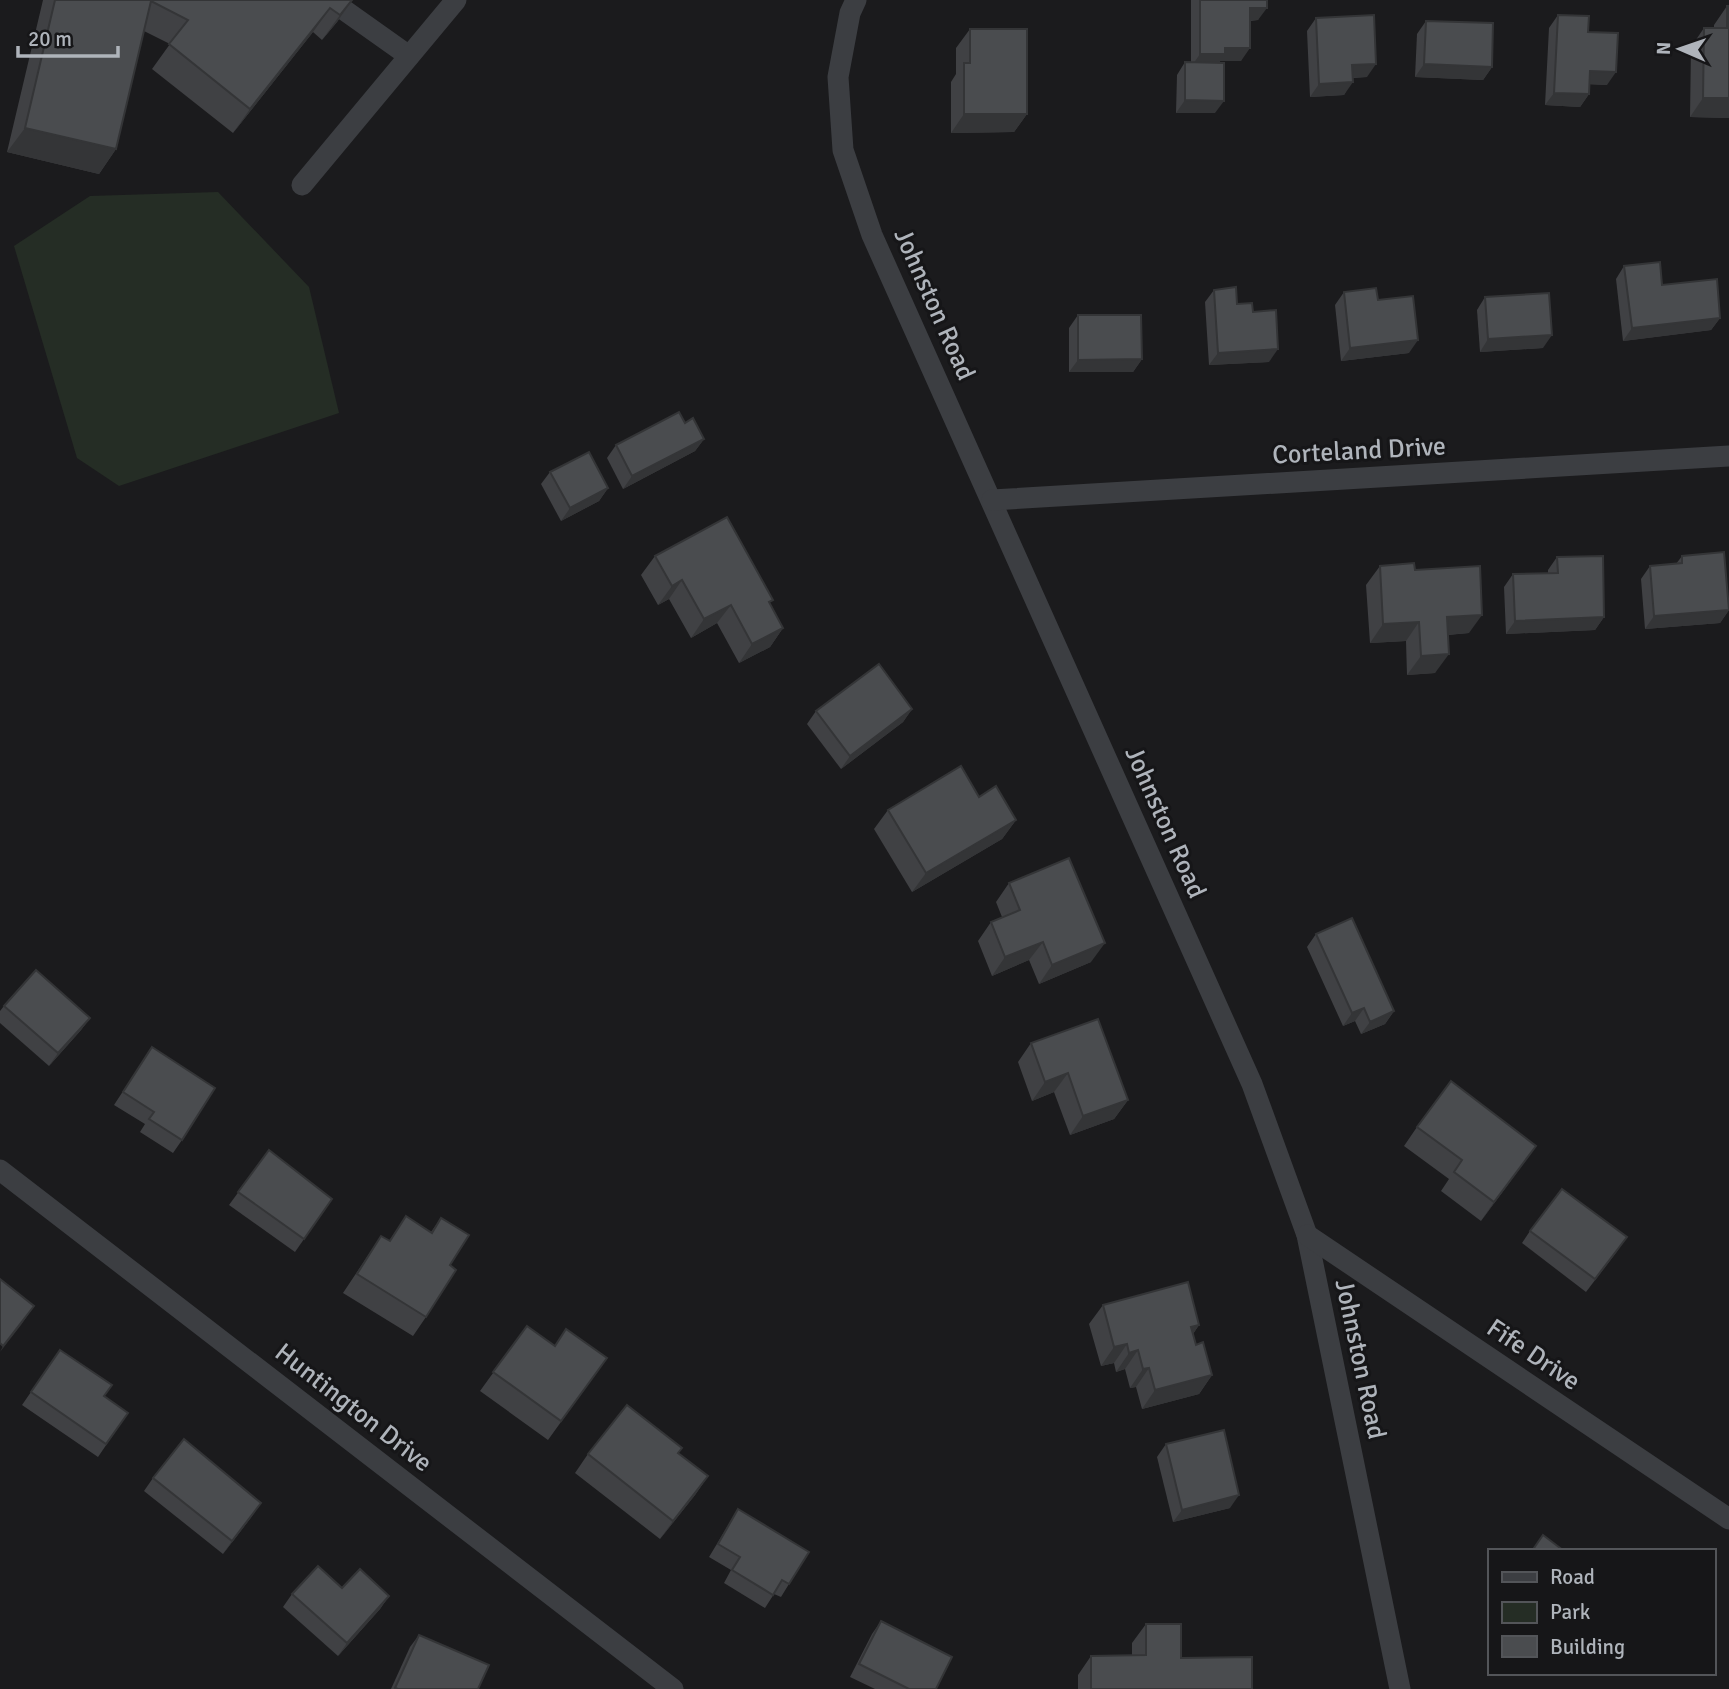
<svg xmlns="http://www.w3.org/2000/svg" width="1729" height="1689" viewBox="0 0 1729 1689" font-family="Signika,sans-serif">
  <rect width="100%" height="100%" fill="#1b1b1d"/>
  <!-- park -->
  <path fill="#252d25" d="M218,192l91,95 30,126 -220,73 -42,-28 -63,-212 76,-50z"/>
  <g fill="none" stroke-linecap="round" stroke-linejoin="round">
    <!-- minor -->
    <g stroke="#3c3e42" stroke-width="21">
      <path d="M330,0l79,56"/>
      <path d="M856,0l-6,13 -12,64 5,73 29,85 380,849 55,151 93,454"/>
      <path d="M302,185l154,-185"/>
      <path d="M992,500l737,-44"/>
      <path d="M0,1170l673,519"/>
      <path d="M1307,1235l422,284"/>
    </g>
  </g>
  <!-- wall -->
  <g fill="#404144">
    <path d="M43,0h309l-15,22 -15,18 -9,-8 -80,101 -81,-64 18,-25 -26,-13 -28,118 -17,25 -92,-22z"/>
    <path d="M1191,0h76l-9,20 -8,1 -9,40h-21l-1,2 -4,50h-39l1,-38 8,-13h6z"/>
    <path d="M1727,6l2,112 -39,-1 1,-70 13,-19h10v-3z"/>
    <path d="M1558,15l30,17 19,53 -18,-1v10l-9,13 -35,-2 4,-77z"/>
    <path d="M1316,18l51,59 -14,1 -9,17 -34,2 -3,-66z"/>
    <path d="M1426,21l66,46 -9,13 -68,-3 2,-43z"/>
    <path d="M970,29l57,85 -13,18 -63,1v-51l5,-8v-26z"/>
    <path d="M1624,266l38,19 58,33 -9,12 -88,11 -7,-62z"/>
    <path d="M1214,290l23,14 16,8 16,50 -60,3 -4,-63z"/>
    <path d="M1344,292l34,8 31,53 -68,8 -6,-56z"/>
    <path d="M1485,297l58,51 -63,4 -3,-42z"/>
    <path d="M1078,315l64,44 -9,13h-64v-44z"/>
    <path d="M685,423l19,16 -9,12 -72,38 -16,-31 9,-13z"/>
    <path d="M550,472l58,16 -9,13 -38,20 -20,-37z"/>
    <path d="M655,556l115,48 13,24 -13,19 -31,16 -22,-40 -26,15 -22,-39 -11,6 -17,-30z"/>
    <path d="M1682,556l47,54 -9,13 -75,6 -4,-50 9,-13 26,-2z"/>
    <path d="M1557,557l47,60 -9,13 -89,4 -2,-47 9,-13 35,-1v-3z"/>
    <path d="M1380,566l35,4 54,63 -21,2 -13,38 -28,2 -1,-34 -36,2 -4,-58z"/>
    <path d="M912,709l-9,13 -62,47 -34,-45 9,-13z"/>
    <path d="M979,797l37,23 -14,19 -90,53 -38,-63 14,-19z"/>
    <path d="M1009,883l82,79 -52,22 -10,-24 -37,16 -14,-35 13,-19 11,-5 -6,-15z"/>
    <path d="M1316,934l78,77 -9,13 -24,10 -6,-13 -12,5 -36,-79z"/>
    <path d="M4,1006l86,12 -9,12 -32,36 -49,-43v-12z"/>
    <path d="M1031,1043l97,57 -14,19 -44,16 -16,-43 -22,9 -14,-39z"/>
    <path d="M152,1047l30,93 -9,13 -33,-21 5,-8 -31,-19z"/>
    <path d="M1417,1127l119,19 -55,75 -40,-30 8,-12 -45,-33z"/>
    <path d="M269,1150l63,49 -37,53 -66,-47z"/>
    <path d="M406,1216l25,16 10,-14 9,47 -24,52 -13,19 -70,-43 38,-57 8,5z"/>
    <path d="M1530,1231l88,19 -32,42 -64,-49z"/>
    <path d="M1103,1305l96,20 -6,9 3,11 16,30 -13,19 -57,15 -6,-22 -6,1 -5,-19 -9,3 -2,-9 -13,3 -12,-42z"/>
    <path d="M527,1326l28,20 52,12 -59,82 -68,-49z"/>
    <path d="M60,1350l44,46 24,17 -30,44 -76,-52z"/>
    <path d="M1166,1444l64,64 -57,14 -16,-65z"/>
    <path d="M678,1453l30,23 -13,19 -35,44 -85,-66 13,-19z"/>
    <path d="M153,1478l99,38 -29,38 -79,-63z"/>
    <path d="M738,1509l51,75 -8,13 -7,-3 -9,14 -41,-25 7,-13 -22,-13z"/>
    <path d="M342,1588l47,8 -9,13 -42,47 -55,-49 9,-13z"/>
    <path d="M881,1621l55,68h-61l-25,-12 22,-43z"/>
    <path d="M1146,1624l35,34 71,31h-174v-14l13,-19 41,-1v-12z"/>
    <path d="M419,1635l59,54h-87l19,-42z"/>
  </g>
  <!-- shaded-wall -->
  <g fill="#343537">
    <path d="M352,0l-15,22 -15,18 18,-25z"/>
    <path d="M330,8l-17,24 -80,101 17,-24z"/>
    <path d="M1250,8h17l-9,12 -17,1z"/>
    <path d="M1225,48h25l-9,13h-21l-4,6h-25l9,-13z"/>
    <path d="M1376,64l-9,13 -24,1 9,-13z"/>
    <path d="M1424,64l68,3 -9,13 -68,-3z"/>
    <path d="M1590,71l26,1 -9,13 -26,-1z"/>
    <path d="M1353,82l-9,13 -34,2 9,-13z"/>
    <path d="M1554,93l35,1 -9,13 -35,-2z"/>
    <path d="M1703,98h26v20l-39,-1z"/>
    <path d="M1185,100l39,1 -9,12h-39z"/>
    <path d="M964,114h63l-13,18 -63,1z"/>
    <path d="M25,128l91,21 -17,25 -92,-22z"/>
    <path d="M1720,318l-9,12 -88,11 9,-13z"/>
    <path d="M1552,335l-9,13 -63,4 8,-13z"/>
    <path d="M1418,340l-9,13 -68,8 9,-13z"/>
    <path d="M1278,349l-9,13 -60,3 9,-12z"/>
    <path d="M1142,359l-9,13h-64l9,-12z"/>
    <path d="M704,439l-9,12 -72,38 9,-13z"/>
    <path d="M608,488l-9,13 -38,20 9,-13z"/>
    <path d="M682,580l-13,19 -11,6 14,-19z"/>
    <path d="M731,605l-14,18 -26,15 13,-19z"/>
    <path d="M1729,610l-9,13 -75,6 9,-13z"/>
    <path d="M1482,615l-13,18 -36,3 14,-19z"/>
    <path d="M1604,617l-9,13 -89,4 9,-13z"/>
    <path d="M1419,622l-13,19 -36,2 13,-19z"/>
    <path d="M783,628l-13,19 -31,16 13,-19z"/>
    <path d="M1449,654l-14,19 -28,2 14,-19z"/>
    <path d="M912,709l-9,13 -62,47 9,-13z"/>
    <path d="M1016,820l-14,19 -90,53 14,-19z"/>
    <path d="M1043,942l-14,18 -37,16 13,-19z"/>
    <path d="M1105,943l-14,19 -52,22 13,-19z"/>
    <path d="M1364,1008l-9,13 -12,5 9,-13z"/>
    <path d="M1394,1011l-9,13 -24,10 9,-12z"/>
    <path d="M90,1018l-9,12 -32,36 9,-13z"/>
    <path d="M1068,1073l-14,19 -22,9 13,-19z"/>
    <path d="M1128,1100l-14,19 -44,16 13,-19z"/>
    <path d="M1536,1146l-13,18 -42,57 13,-19z"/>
    <path d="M34,1306l-13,19 -21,27 3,-6z"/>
    <path d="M1199,1325l-13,19 5,-17z"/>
    <path d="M1127,1344l-13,19 -13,3 13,-19z"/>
    <path d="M1138,1350l-13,19 -9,3 13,-19z"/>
    <path d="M1149,1368l-13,19 -6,1 13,-19z"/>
    <path d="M1212,1375l-13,19 -57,15 13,-19z"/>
    <path d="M708,1476l-13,19 -35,44 13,-18z"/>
    <path d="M1239,1495l-9,13 -57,14 9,-12z"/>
    <path d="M261,1503l-9,13 -29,38 9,-13z"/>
    <path d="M389,1596l-9,13 -42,47 9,-13z"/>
  </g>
  <!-- building -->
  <g fill="#4a4c4f" stroke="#343537" stroke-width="2">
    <path d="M55,0h297l-12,15 -10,-7 -80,101 -81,-65 19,-24 -37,-19 -35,148 -91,-21z"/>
    <path d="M1200,0h67v8h-17v40h-25v6h-25z"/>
    <path d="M1727,6h2v92h-26l1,-70h23z"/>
    <path d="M1374,15l2,49 -24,1 1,17 -34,2 -3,-66z"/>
    <path d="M1558,15l31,1 -1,16 30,1 -2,39 -26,-1 -1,23 -35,-1z"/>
    <path d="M1426,21l67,2 -1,44 -68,-3z"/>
    <path d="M970,29h57v85h-63v-51h6z"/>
    <path d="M1185,62l39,1v38l-39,-1z"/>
    <path d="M1660,262l2,23 55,-6 3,39 -88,10 -8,-62z"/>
    <path d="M1236,287l1,17 15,-1 1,9 23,-2 2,39 -60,4 -4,-63z"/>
    <path d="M1376,288l2,12 35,-4 5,44 -68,8 -6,-56z"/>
    <path d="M1549,293l3,42 -64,4 -3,-42z"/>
    <path d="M1078,315h63l1,44 -64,1z"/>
    <path d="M679,412l6,11 8,-5 11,21 -72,37 -16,-31z"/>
    <path d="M589,452l19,36 -38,20 -20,-36z"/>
    <path d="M727,517l46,83 -4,2 14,26 -31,16 -21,-39 -27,14 -22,-39 -10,6 -17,-30z"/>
    <path d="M1724,552l5,58 -75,6 -4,-50 32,-3v-7z"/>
    <path d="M1603,556l1,61 -89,4 -2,-47 45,-1 -1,-16z"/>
    <path d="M1414,563l1,7 65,-4 2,49 -35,2 2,37 -28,2 -2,-34 -36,2 -3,-58z"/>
    <path d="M879,664l33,45 -62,47 -34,-45z"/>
    <path d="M961,766l18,31 17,-11 20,34 -90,53 -38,-63z"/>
    <path d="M1069,858l36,85 -53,22 -9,-23 -38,15 -14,-35 29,-12 -11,-27z"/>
    <path d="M1352,918l42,93 -24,11 -6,-14 -12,5 -36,-79z"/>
    <path d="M36,970l54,48 -32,35 -54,-47z"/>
    <path d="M1098,1019l30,81 -45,16 -15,-43 -23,9 -14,-39z"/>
    <path d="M152,1047l63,41 -33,52 -33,-21 5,-7 -31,-20z"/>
    <path d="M1451,1081l85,65 -42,56 -40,-30 8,-12 -45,-33z"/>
    <path d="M269,1150l63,49 -28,40 -66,-47z"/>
    <path d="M1562,1189l65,48 -32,42 -65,-48z"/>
    <path d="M406,1216l26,17 9,-15 28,17 -19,30 6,5 -30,47 -69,-43 24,-38 9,5z"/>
    <path d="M0,1279l34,27 -31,40 -3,-3z"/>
    <path d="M1188,1282l11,43 -8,2 5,18 7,-3 9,33 -57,15 -6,-22 -6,1 -5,-19 -9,3 -2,-9 -13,3 -11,-42z"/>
    <path d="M527,1326l28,20 11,-17 41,29 -46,63 -68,-49z"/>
    <path d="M60,1350l52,35 -8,11 24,17 -22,31 -75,-52z"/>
    <path d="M627,1405l55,43 -4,5 30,23 -35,45 -85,-67z"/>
    <path d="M1224,1430l15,65 -57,15 -16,-66z"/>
    <path d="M184,1439l77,64 -29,38 -79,-63z"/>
    <path d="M738,1509l71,43 -20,32 -7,-4 -9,15 -41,-25 8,-13 -22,-13z"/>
    <path d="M1543,1535l21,16h-32z"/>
    <path d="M318,1566l24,22 18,-19 29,27 -42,47 -55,-49z"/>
    <path d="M881,1621l71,36 -16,32h-27l-50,-25z"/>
    <path d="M1146,1624h35v34l71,-1v32h-161v-33l55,-1z"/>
    <path d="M419,1635l70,30 -11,24h-80l-3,-1z"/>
  </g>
  <g text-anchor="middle" stroke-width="6" stroke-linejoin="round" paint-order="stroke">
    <!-- street labels -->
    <g font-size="26" fill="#afb4bb" stroke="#161618">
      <text transform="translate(935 304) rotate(66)" y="9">Johnston Road</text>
      <text transform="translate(1359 450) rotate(-3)" y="9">Corteland Drive</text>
      <text transform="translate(1166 822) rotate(66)" y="9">Johnston Road</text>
      <text transform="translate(1534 1354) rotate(34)" y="9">Fife Drive</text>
      <text transform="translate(1361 1359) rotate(78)" y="9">Johnston Road</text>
      <text transform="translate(354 1407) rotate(38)" y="9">Huntington Drive</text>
    </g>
  </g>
  <!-- legend -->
  <rect x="1488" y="1549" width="228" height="126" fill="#161618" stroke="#535559" stroke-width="2"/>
  <rect x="1502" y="1572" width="35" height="10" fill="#3c3e42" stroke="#535559" stroke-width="2"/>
  <text x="1550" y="1584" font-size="21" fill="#afb4bb">Road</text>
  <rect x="1502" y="1602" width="35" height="21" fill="#252d25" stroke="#535559" stroke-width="2"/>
  <text x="1550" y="1619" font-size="21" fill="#afb4bb">Park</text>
  <rect x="1502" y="1636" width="35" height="21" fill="#4a4c4f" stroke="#535559" stroke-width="2"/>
  <text x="1550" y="1654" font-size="21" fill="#afb4bb">Building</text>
  <!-- north arrow -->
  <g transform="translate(1680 49) rotate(272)" stroke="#161618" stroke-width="5" paint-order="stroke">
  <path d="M0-5L12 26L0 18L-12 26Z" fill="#afb4bb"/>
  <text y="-10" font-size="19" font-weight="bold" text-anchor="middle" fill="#afb4bb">N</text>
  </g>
  <!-- scale -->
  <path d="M18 46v10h100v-10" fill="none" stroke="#afb4bb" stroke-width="3.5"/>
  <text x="28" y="46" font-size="21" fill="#afb4bb" stroke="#161618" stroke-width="5" paint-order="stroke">20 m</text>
</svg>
